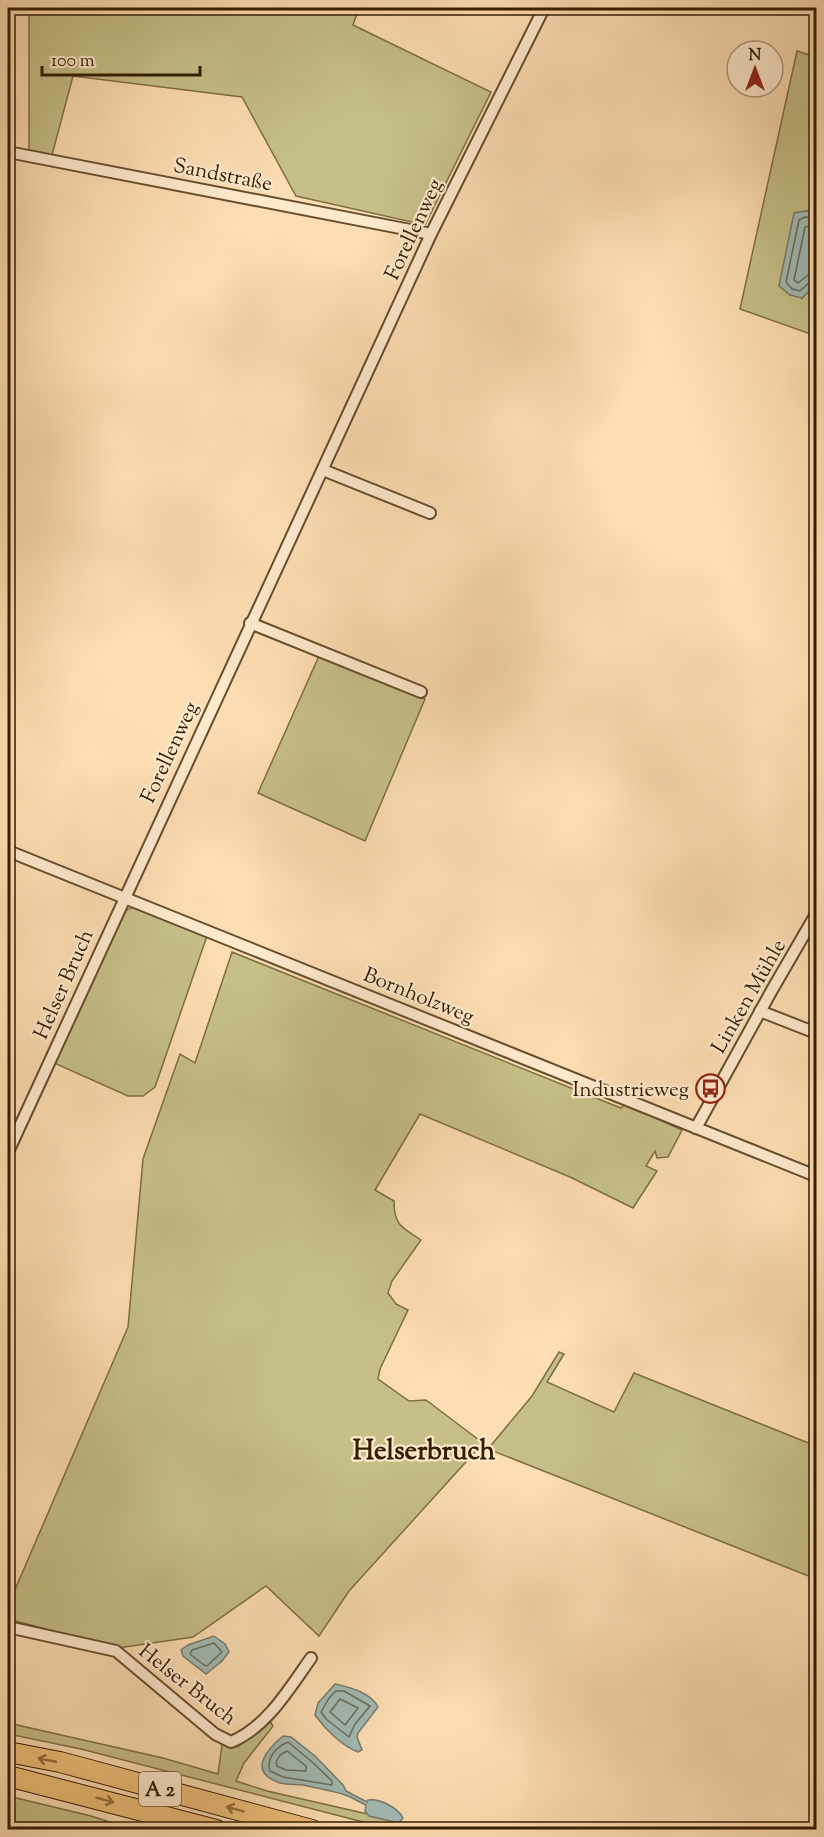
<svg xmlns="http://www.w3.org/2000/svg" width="824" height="1837" viewBox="0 0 824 1837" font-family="'Sorts Mill Goudy',serif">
  <rect width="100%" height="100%" fill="#fdddb2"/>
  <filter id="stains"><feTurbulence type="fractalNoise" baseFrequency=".00333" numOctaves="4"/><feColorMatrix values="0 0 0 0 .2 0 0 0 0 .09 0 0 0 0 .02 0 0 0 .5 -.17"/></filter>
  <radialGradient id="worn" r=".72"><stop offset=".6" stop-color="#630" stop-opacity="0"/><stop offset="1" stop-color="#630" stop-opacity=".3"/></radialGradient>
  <!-- green -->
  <g fill="#c6bf88" stroke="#7d6e44" stroke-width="1.5">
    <path d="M29,8h330l-6,17 138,67 -66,133 -129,-29 -54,-99 -169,-21 -21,79 -23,-4z"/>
    <path d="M797,51l19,6v155l-11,-1 -3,87 14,-14v52l-76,-27z"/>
    <path d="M319,656l103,40 3,3 -60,142 -107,-48z"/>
    <path d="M134,907l73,29 -52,151 -12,9h-15l-74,-33 72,-153z"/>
    <path d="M232,952l389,156 4,-4 57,26 -14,27 -11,1 -2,-7 -9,15 11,5 -24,37 -63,-31 -150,-63 -45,76 19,11c0,25 8,26 27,39l-29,41 -4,12 8,11 12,6 -28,59 -2,10 31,22 17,-1 57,43 -134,148 -30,45 -53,-50 -73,51 -75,11 -110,-29v-13l120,-279 15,-168 37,-105 15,9z"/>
    <path d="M559,1352l5,2 -17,28 67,30 20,-39 182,73v133l-328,-130 44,-53z"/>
    <path d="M269,1720l4,6 -29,37 -8,18 31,10 118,27 14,5 1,6h-10l-309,-80 -73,-15v-11l155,35 55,16 4,-29 16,2z"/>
    <path d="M8,1796l83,20 41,13h-124z"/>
  </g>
  <!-- water -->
  <g fill="#a1bab4" stroke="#757b6c" stroke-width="1.5">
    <path d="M805,211l11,1v72l-14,14 -12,-3 -11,-9 15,-73z"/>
    <path d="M214,1636l11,8 4,8 -7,9 -16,13 -23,-18 -2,-6 7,-5z"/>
    <path d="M335,1684c15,3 36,9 43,23l-20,26 -1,4 5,13 -4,2c-16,-6 -33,-23 -43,-37l3,-12z"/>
    <path d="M283,1736l8,1 24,19 28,29 3,6 21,11 1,-2c12,-2 30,8 35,18l-4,5 -30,-7 -4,-5 1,-6c-7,-3 -14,-8 -21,-10 -11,-4 -30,-7 -41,-10 -8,-1 -16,0 -24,-2 -32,-11 -15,-32 3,-47z"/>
  </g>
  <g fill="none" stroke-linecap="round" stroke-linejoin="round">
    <!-- shore -->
    <g stroke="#6a6c5a" stroke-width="1.5">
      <path d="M816,218l-11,-1 -6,3 -13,62 6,7 8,2 11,-10h5"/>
      <path d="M816,225l-11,2 -11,53 4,3 10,-8 8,-2"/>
      <path d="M214,1643l8,9 -15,14 -3,-1 -14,-11 2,-4z"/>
      <path d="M336,1691h8l26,15 -15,18 -6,13 -23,-18 -5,-7 8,-14z"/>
      <path d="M340,1699l18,9 -13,17 -15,-13z"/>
      <path d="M288,1742l23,19 21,20v4l-49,-8 -13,-6c-4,-13 6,-24 18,-29z"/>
      <path d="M287,1751l19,15v5l-20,-1 -9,-4 -1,-4 4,-7z"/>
    </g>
    <defs>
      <g id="street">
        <path d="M8,152l423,82"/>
        <path d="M323,470l107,43"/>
        <path d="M250,623l171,69"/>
        <path d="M8,851l808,325"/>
        <path d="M760,1011l56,22"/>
        <path d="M696,1128l76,-138 44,-76"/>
        <path d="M8,1152l423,-918 113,-226"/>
        <path d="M8,1627l108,24 99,83 16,8c36,-15 58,-53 80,-84"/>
      </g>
      <g id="highway">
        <path d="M8,1752l52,10 252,68"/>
        <path d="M8,1776l208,54"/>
      </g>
    </defs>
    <!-- street casing -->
    <use href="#street" stroke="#664d2c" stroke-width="14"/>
    <!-- highway casing -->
    <use href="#highway" stroke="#341d00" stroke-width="22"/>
    <!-- street -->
    <use href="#street" stroke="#fee9cd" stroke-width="10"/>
    <!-- highway -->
    <use href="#highway" stroke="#eebe79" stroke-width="20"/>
  </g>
  <!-- one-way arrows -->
  <defs><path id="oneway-shaft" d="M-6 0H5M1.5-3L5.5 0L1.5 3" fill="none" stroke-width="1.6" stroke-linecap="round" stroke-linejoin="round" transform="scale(1.5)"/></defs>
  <g stroke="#916e3c">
    <use href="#oneway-shaft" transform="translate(47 1760) rotate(-169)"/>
    <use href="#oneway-shaft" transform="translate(105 1800) rotate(15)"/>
    <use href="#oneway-shaft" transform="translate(235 1809) rotate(-165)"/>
  </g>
  <!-- icons -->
  <defs>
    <symbol id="bus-ring" viewBox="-11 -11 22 22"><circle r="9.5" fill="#fee9cd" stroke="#8f2418" stroke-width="1.5"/><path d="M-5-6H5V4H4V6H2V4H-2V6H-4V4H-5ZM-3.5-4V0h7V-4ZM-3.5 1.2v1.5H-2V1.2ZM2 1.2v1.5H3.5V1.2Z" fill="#8f2418"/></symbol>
  </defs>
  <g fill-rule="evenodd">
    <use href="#bus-ring" x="694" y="1072" width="33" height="33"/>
  </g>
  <g text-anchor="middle" stroke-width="4.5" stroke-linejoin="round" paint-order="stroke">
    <!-- shield labels -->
    <rect fill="#fee9cd" stroke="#715a3e" stroke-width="1.5" x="139" y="1772" width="42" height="34" rx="4.5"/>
    <g font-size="20" font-weight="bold" fill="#341d00">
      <text x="160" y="1796">A 2</text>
    </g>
    <!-- street labels -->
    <g font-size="21" fill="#341d00" stroke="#fee9cd">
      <text transform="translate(223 174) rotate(11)" y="7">Sandstraße</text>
      <text transform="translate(413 229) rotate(-65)" y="7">Forellenweg</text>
      <text transform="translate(169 752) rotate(-65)" y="7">Forellenweg</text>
      <text transform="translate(63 984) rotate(-66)" y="7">Helser Bruch</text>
      <text transform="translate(419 995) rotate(22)" y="7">Bornholzweg</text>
      <text transform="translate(748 996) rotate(-60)" y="7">Linken Mühle</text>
      <text transform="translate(188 1684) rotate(38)" y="7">Helser Bruch</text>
    </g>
    <!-- poi labels -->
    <g font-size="21" fill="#341d00" stroke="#fee9cd" text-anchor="end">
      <text x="689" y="1096">Industrieweg</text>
    </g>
    <!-- district labels -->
    <g font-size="27" font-weight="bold" fill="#341d00" stroke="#fee9cd">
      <text x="424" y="1459">Helserbruch</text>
    </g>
  </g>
  <!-- margin -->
  <rect width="824" height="1837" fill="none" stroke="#fdddb2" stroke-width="30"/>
  <rect x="9" y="9" width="806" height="1819" fill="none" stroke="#341d00" stroke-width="3"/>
  <rect x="15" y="15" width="794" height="1807" fill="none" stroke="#341d00" stroke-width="1.5"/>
  <!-- north arrow -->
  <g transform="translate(755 69)"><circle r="28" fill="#fee9cd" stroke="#ad977b" stroke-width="1.5"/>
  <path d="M0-4.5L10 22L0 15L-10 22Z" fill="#8f2418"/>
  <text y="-9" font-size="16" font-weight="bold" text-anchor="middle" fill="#341d00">N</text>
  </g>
  <!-- scale -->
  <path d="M42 66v9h158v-9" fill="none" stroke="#341d00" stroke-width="3"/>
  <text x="51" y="66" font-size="18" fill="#341d00" stroke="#fee9cd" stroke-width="4.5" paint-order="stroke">100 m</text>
  <rect width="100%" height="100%" filter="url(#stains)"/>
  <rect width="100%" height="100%" fill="url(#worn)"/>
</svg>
